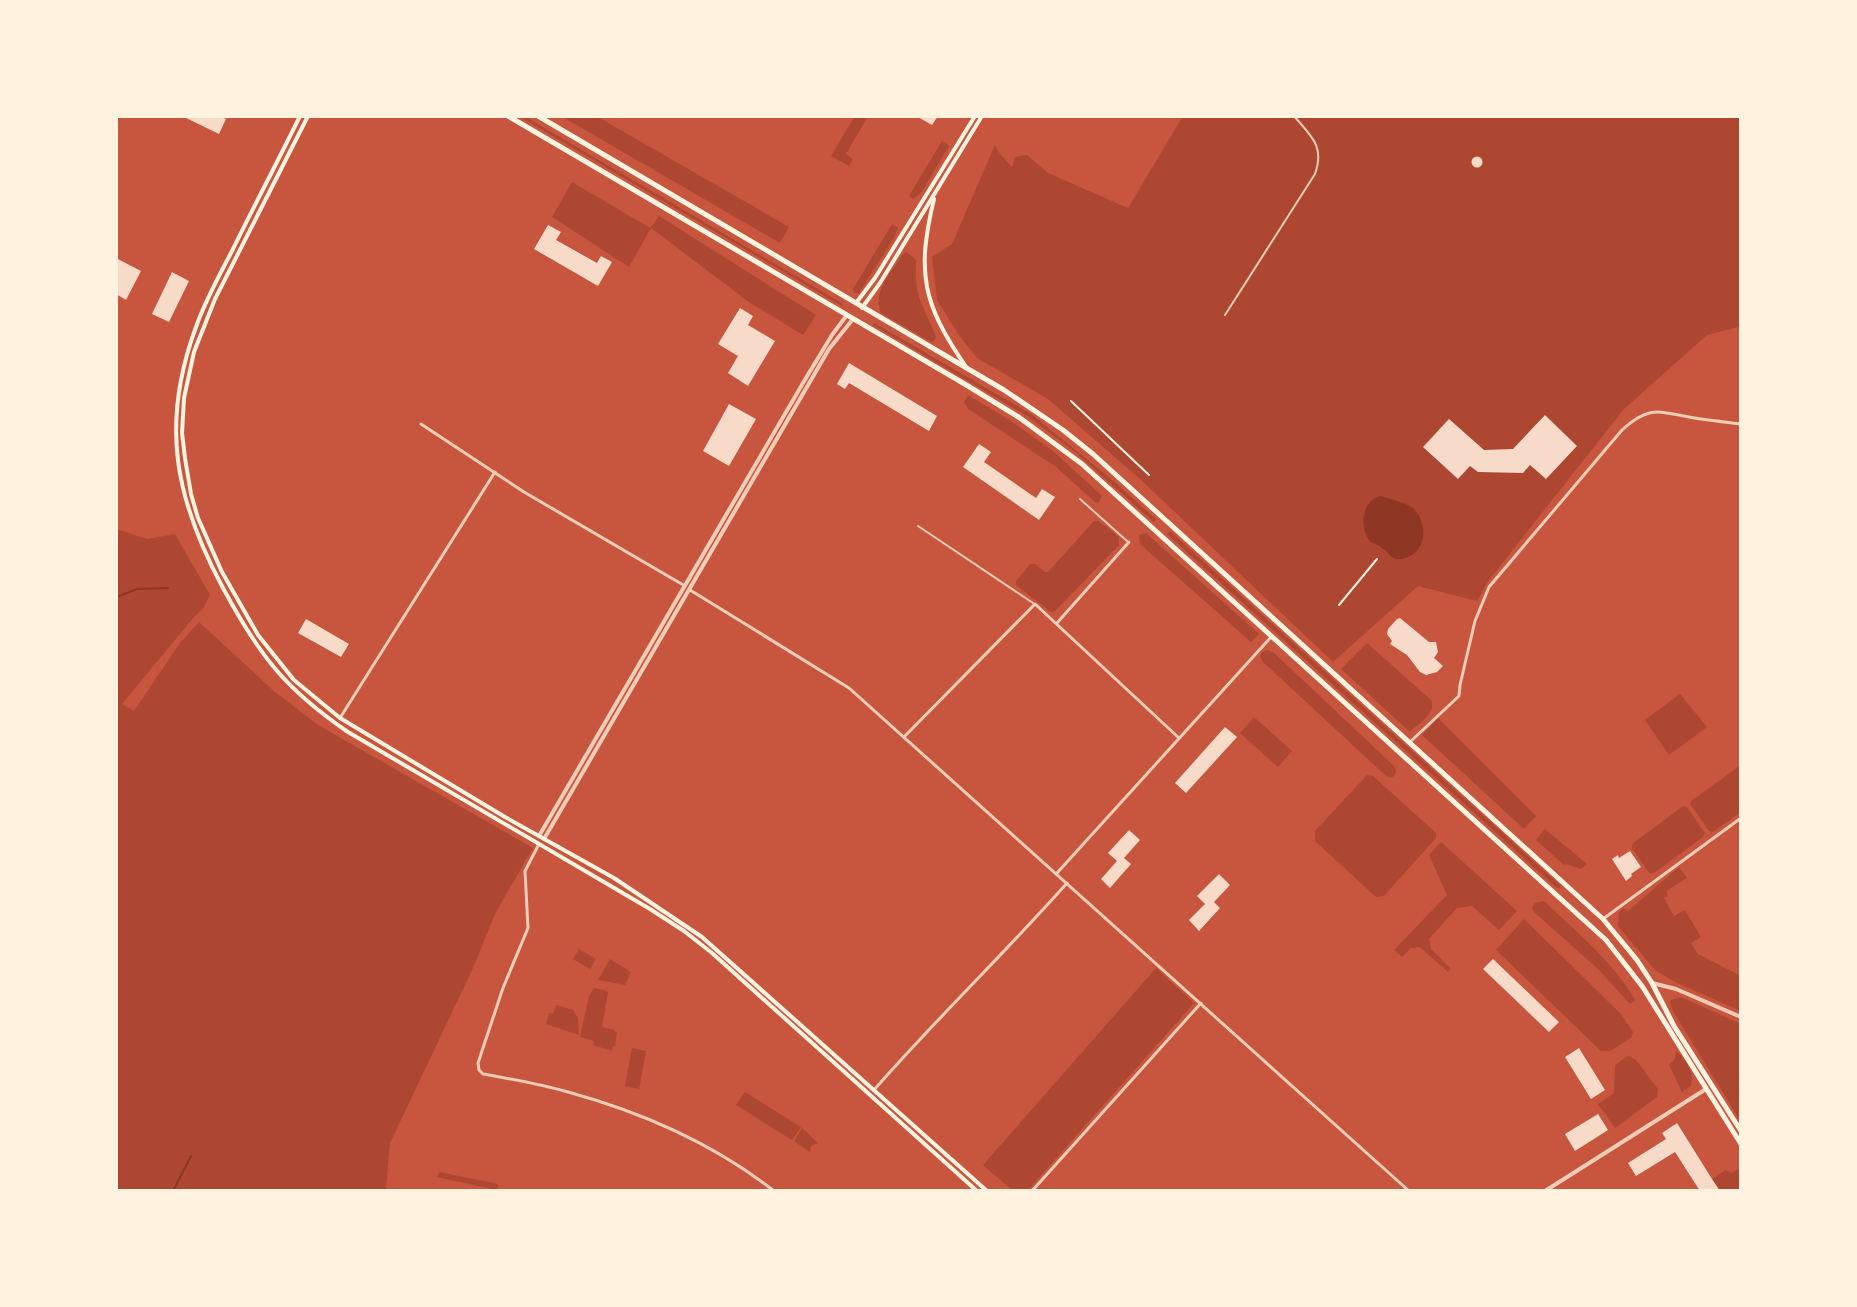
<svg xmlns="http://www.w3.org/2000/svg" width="1857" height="1307" viewBox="0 0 1857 1307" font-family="'Nunito Sans',sans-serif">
  <rect width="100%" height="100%" fill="#c8553d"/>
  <!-- green -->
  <g fill="#ae4732">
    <path d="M519,116h5l319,188 -1,2z"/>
    <path d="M561,116h35l193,111 -9,16z"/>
    <path d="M855,116h13l-22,38 7,5 -4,7 -18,-10z"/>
    <path d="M1183,116h558v224l-3,-13 -31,8 -83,74 -135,171 -12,21 -59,-15 -85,76 -194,-184 -91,-79 -71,-41 -19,-24 -21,-34 -5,-43 20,-13 43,-99 5,9 12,13 3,-10 12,-2 21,18 80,35z"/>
    <path d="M942,141l7,5 -28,47 -8,6 -4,-3z"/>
    <path d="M572,182l78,46 9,-12 157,99 -13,20 -54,-33 -98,-74 -22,39 -77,-50z"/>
    <path d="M892,224l6,4 -3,8 -36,57h-5l-1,-4z"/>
    <path d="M906,252l10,8c-2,40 7,43 20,77l-3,5h-2l-50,-29c-9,-22 11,-41 22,-59z"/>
    <path d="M874,323l157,91 80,65 45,40 -2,3 -80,-71 -45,-34 -156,-92z"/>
    <path d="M968,395l43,26 41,29 50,46 -3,6 -3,1 -40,-36 -88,-58 -4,-7z"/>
    <path d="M1094,521h5l20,16v8l-64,66 -4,1 -35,-27v-4l14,-17h5l10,8h3z"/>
    <path d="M116,529l31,10 28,-5 35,61 -7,14 -9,8 -72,87 12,7 46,-68 19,-21 76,70 43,33 215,123 -37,64 -23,56 -83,175 -4,46 1,2h-265l-6,-3z"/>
    <path d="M1170,531l391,355 -3,3 -391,-355z"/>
    <path d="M1146,533l113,101 -8,8 -111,-98 -1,-9z"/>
    <path d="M1367,643l64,57c6,13 -12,23 -21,32l-69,-63z"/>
    <path d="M1267,650l6,2 120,113 3,5 -1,5 -4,3 -5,-2 -123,-114 -3,-6 2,-4z"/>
    <path d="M1680,694l27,33 -38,28 -24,-35z"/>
    <path d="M1254,717l38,34 -14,16 -38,-34z"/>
    <path d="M1438,718l98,98 -12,13 -102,-94z"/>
    <path d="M1741,765v47l-28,20 -4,-1 -19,-27 1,-3z"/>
    <path d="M1367,775l6,1 63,57v5l-52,58 -8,1 -61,-56v-10z"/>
    <path d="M1683,806l4,1 18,26 -2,4 -49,36h-5l-17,-25v-4z"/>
    <path d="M1545,829l42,35 -6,5 -15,-5 -2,1 -28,-25z"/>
    <path d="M1441,842l76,69 -18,19 -27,-24 -15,2 -28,31 2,10 20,20 -3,3 -28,-25 -9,1 -9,9 -8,-7 53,-55 -18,-40z"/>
    <path d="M1679,867l8,11 -21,13 2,5 -4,2 10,18 11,-6 16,27 -10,6 7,11 43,22v35l-66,-29 -20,-12 -37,-44 1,-14 4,-4 5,3z"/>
    <path d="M1544,901c32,31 69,60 91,99l-5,4 -31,-34 -65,-58 -2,-4 3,-5z"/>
    <path d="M1524,919l97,95 12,18 -2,6 -21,13h-9l-105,-101z"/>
    <path d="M579,949l17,10 -6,10 -17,-10z"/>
    <path d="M610,959l21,13 -6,13 -27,-5z"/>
    <path d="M1156,968l38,35 -167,188h-14l-30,-26z"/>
    <path d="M594,988l13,3 1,2 -6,34 12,3 3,3 -2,13h-2l-1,5 -19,-6 1,-4 -14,-4 9,-41z"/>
    <path d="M1681,997l60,27v98l-68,-111 -3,-8 1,-3z"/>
    <path d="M556,1005l17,5 5,8 1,17 -33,-11 3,-11 4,1z"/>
    <path d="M632,1048l14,3 -7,38 -14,-3z"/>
    <path d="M1676,1051c10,9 19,21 15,35l-9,6 -13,-27 6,-6z"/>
    <path d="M1628,1056l8,4 22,29 -1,8 -42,31 -17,-24 16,-11 1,-28z"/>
    <path d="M745,1092l56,35 -9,13 -56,-35z"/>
    <path d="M802,1128l16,15 -7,3 -1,6 -16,-11z"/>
    <path d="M1741,1168v23h-21l-8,-12 14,-9 5,3z"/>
    <path d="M439,1172l59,12 -1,6 -60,-13z"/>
  </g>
  <!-- water -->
  <path fill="#8f3625" d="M1381,496c11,4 26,6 34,14 14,16 11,45 -13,49 -11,2 -12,-6 -20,-11 -3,-3 -8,-4 -11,-6 -13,-13 -9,-43 10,-46z"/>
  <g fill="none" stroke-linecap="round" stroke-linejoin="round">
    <!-- stream -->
    <g stroke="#8f3625" stroke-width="2">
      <path d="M116,597l21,-8 31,-1"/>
      <path d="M173,1191l18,-35"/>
    </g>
  </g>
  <!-- building -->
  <g fill="#f7dbc8">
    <path d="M182,116h38l6,3 -7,15z"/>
    <path d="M916,116h22l-6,9z"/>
    <circle cx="1477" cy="162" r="5.5"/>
    <path d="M548,225l13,7 -5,8 41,23 4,-7 11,6 -14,24 -64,-37z"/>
    <path d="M116,258l25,13 -15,29 -10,-6z"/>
    <path d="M172,272l17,9 -20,41 -17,-8z"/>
    <path d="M740,308l13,8 -5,9 27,16 -27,45 -20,-13 10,-17 -20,-12z"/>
    <path d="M849,363l88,53 -8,15 -80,-48 -4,6 -8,-5z"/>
    <path d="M729,404l27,15 -27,47 -26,-15z"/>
    <path d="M1545,415l32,31 -31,33 -16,-14 -7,8 -45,-1 -8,-6 -12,13 -35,-32 26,-28 35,31 29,-1z"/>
    <path d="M979,444l12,8 -7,10 52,36 6,-9 13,8 -16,23 -76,-53z"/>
    <path d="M1400,618l29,24h7l2,10 -4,6 9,8 -6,6 -11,3 -6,-3 -13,-17 -17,-11 2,-3 -5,-7 1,-5 9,-10z"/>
    <path d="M306,619l43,25 -8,13 -43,-24z"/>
    <path d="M1225,727l12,10 -51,56 -11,-10z"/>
    <path d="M1129,830l11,10 -16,18 7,6 -21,24 -9,-9 16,-18 -9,-8z"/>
    <path d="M1630,851l11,16 -10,7 1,2 -6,5 -14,-22 6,-4 1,3z"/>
    <path d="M1219,874l11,11 -16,17 6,6 -21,23 -10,-11 16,-16 -8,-8z"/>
    <path d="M1493,959l66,63 -10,10 -66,-63z"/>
    <path d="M1579,1048l26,42 -14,9 -26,-42z"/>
    <path d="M1598,1114l10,16 -33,21 -10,-17z"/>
    <path d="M1677,1123l35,56 8,12h-20l-25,-39 -39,24 -8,-13 38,-24 -4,-6z"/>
  </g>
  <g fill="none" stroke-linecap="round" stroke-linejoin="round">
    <!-- path -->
    <g stroke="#fff3e0" stroke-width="2">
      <path d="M1071,401l78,74"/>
      <path d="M1339,605l38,-46"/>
    </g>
    <!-- service -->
    <path stroke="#f1ccb7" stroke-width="2" d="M918,526l115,77"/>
    <!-- pedestrian -->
    <g stroke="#f1ccb7" stroke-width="2">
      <path d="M1225,315l90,-141c10,-28 -4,-38 -21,-58"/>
      <path d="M1080,499l47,42"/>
    </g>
    <!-- minor -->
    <g stroke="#f1ccb7" stroke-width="3">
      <path d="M421,424l103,68 161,94"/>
      <path d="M690,590l159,98 560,503"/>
      <path d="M1057,623l72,-81"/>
      <path d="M340,718l155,-246"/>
      <path d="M904,737l131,-133 144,134"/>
      <path d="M1410,742l49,-46 1,-11 15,-64 14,-34 133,-157c26,-24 35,-19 67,-13 17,3 35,5 52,7"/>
      <path d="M539,844l-14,27 3,57 -25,60 -25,75 1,7 4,4c28,5 57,10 85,18 73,20 146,52 206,99"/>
      <path d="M1057,873l215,-237"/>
      <path d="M1603,919l138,-101"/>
      <path d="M874,1090c62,-71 130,-136 193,-207"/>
      <path d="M1032,1191l169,-188"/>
    </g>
    <!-- tertiary -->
    <g stroke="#f1ccb7" stroke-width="4">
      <path d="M539,836l264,-453 29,-48 15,-20"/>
      <path d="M544,839l285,-490 24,-30"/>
      <path d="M1652,983l24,6 65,28"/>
      <path d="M1545,1191l161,-102"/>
    </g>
    <!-- secondary -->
    <g stroke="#fff3e0" stroke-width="4">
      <path d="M300,116c-22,45 -46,90 -68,135 -13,25 -27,50 -36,76 -36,97 -21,172 27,261 36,67 62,101 125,144l302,177 34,22 28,22 265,238"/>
      <path d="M308,116l-93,183 -21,53 -10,46 -2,35 3,25 6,36 7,24 24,54 36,63 36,45 46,38 165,99 109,61 88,59 285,254"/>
      <path d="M934,199c-18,75 -11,105 32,168"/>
      <path d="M856,303l19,-25 100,-162"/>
      <path d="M862,308l18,-25 102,-167"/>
    </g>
    <!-- primary -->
    <g stroke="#fff3e0" stroke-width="5">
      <path d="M508,116l460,270 52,32 62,46 524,476 36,46 99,158"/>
      <path d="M538,116l466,274 59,40 30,24 510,465 34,41 15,23 22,43 67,105"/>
    </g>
  </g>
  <!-- border -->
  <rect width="1857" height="1307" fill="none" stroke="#fff3e0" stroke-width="236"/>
</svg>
